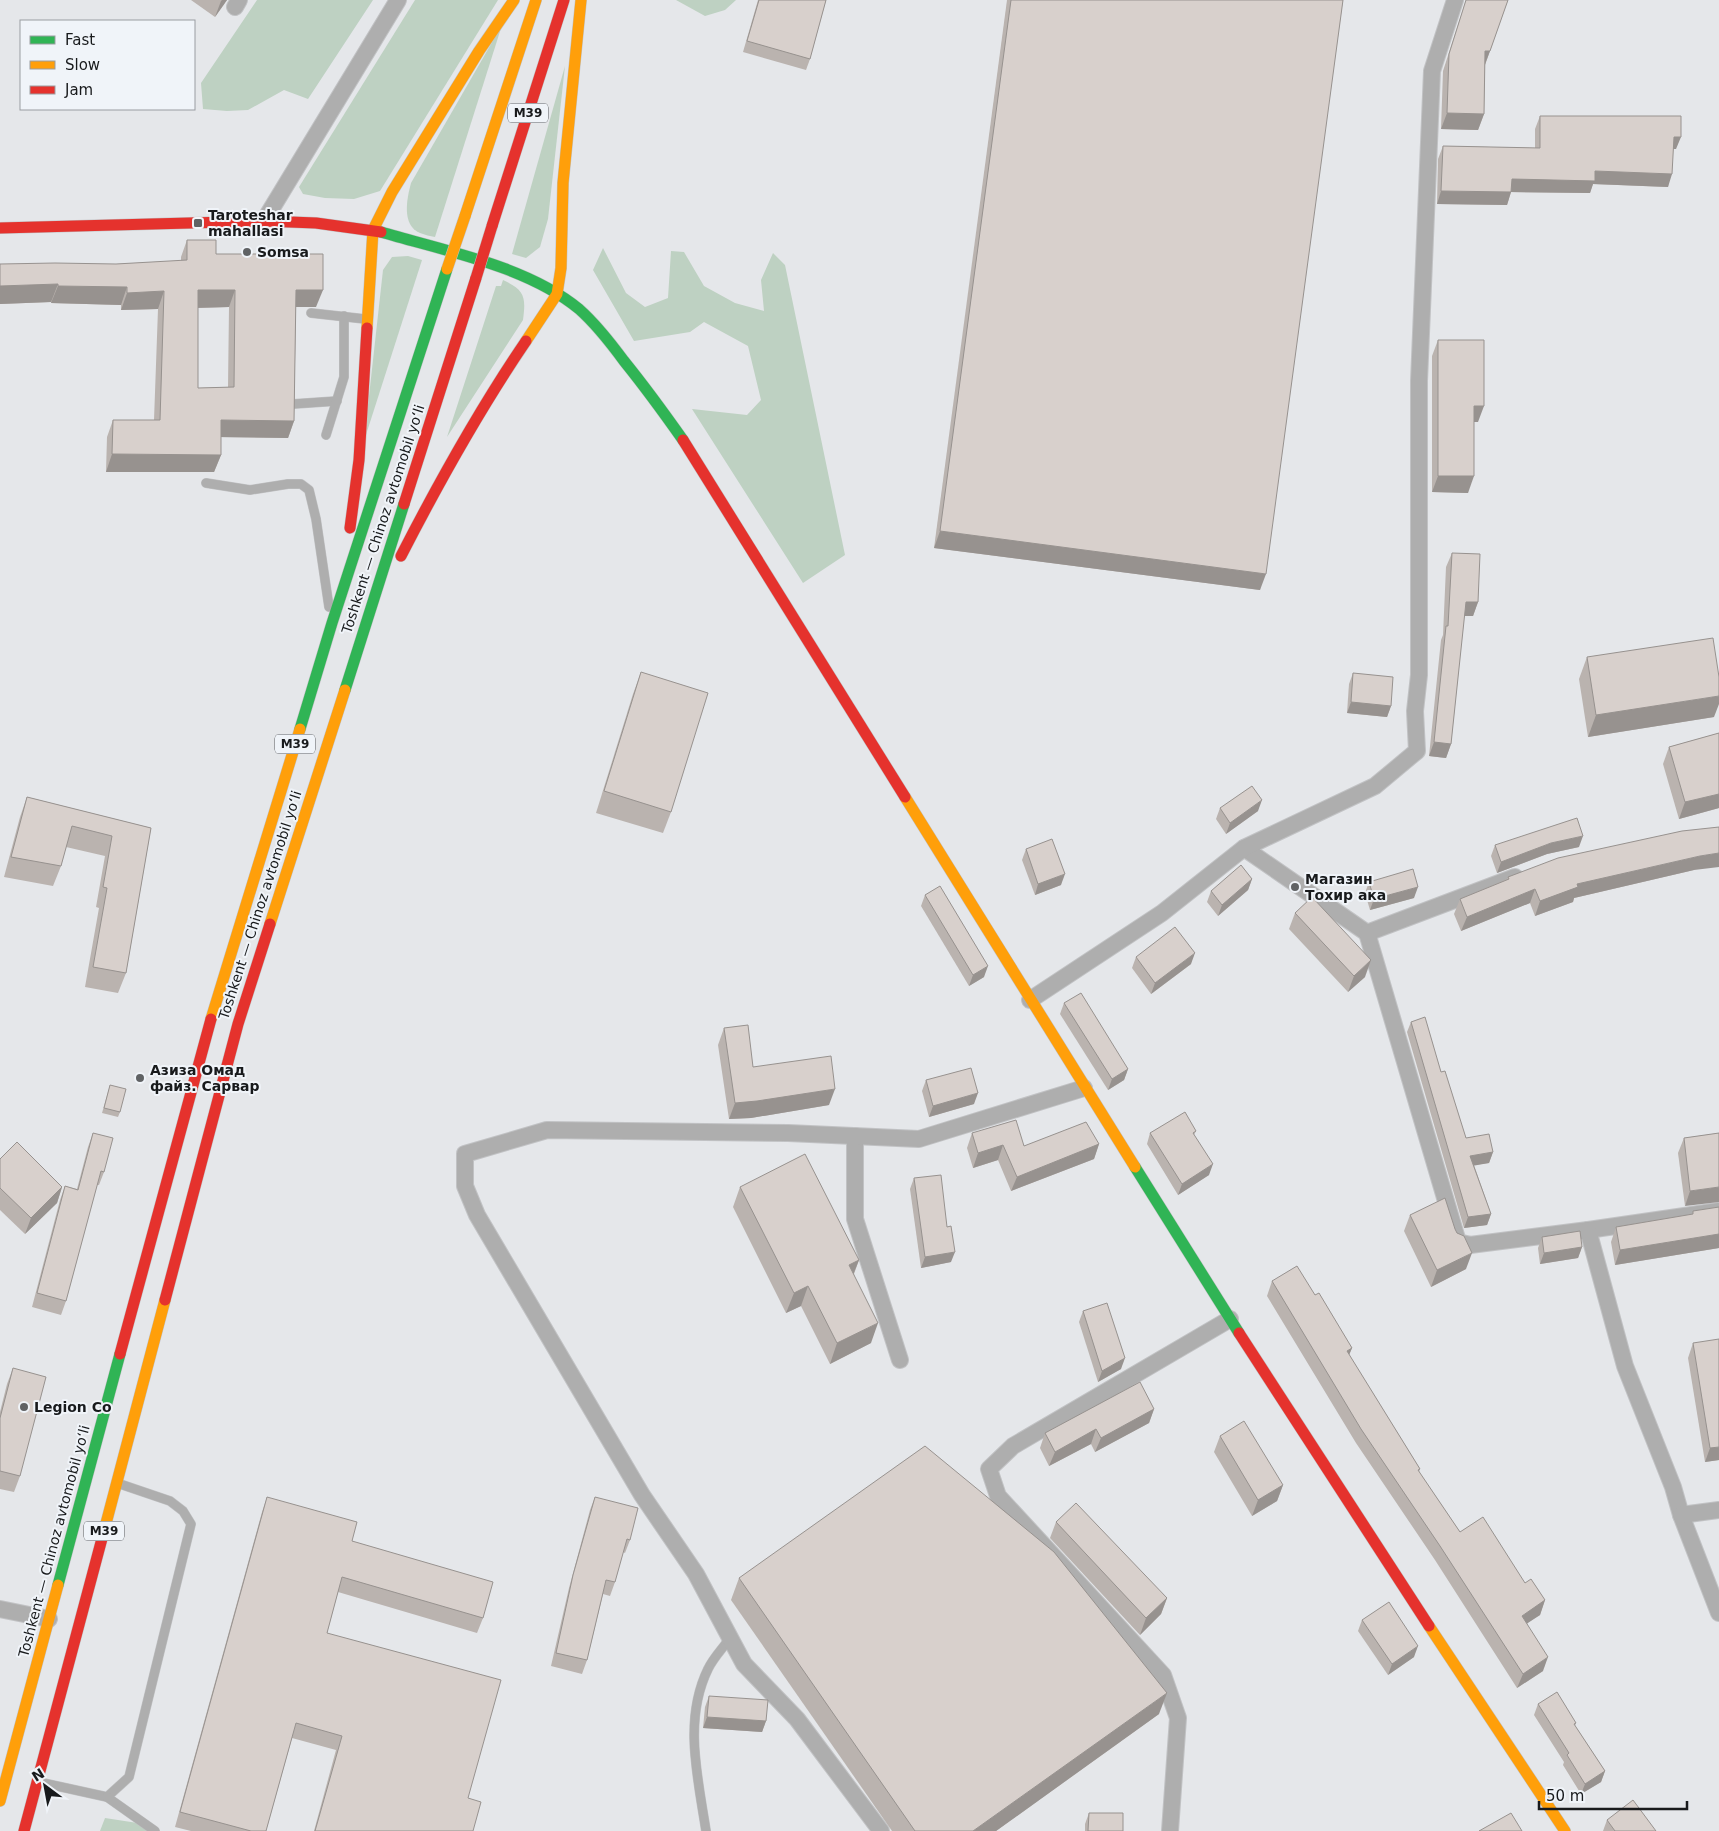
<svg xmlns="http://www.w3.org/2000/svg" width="1719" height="1831" viewBox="0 0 1719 1831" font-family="'DejaVu Sans',sans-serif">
  <rect width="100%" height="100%" fill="#e5e7ea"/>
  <!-- green -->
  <g fill="#bed1c2">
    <path d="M257,0h116l-65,99 -24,-9 -36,20 -21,1 -24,-2 -2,-26z"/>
    <path d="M415,0h83l-118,191 -26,8 -29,-1 -22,-4 -4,-7z"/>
    <path d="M676,0h60l-11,10 -20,6z"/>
    <path d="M502,25l-67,212c-5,-1 -10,-2 -15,-4 -19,-8 -13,-35 -9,-50z"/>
    <path d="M565,66l-17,153 -8,28 -14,11 -14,-4z"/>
    <path d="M603,248l23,45 19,14 23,-9 3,-47 13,1 20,34 31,17 29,8 -3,-31 12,-27 12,12 60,290 -42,28 -111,-174 55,6 14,-15 -13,-54 -44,-24 -14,10 -56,9 -41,-71z"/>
    <path d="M408,256l14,4 -58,181 19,-171 9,-13z"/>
    <path d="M503,280c22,10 23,17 20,40l-76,117 49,-151h5z"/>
    <path d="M105,1818l39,6 4,7h-48z"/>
  </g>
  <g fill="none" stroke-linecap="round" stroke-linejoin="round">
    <defs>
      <g id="lane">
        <path d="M311,313l54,6"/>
        <path d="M293,404l44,-3"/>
        <path d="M326,435l18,-58v-61"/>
        <path d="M206,483l44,7 38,-6h13l8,6 7,29 13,88"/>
        <path d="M39,1782l68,15 22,-20 62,-253 -8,-13 -13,-10 -50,-17"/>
        <path d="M107,1797l48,34"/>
        <path d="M706,1831c-8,-53 -23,-111 2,-162 5,-11 15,-21 22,-31"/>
      </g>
      <g id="street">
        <path d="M235,7l4,-7"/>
        <path d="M264,221l134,-221"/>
        <path d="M1244,848l123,85 148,-56"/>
        <path d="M1367,933l91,309 12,3 118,-15 131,-19"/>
        <path d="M1030,1000l132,-87 82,-65 131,-62 42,-35 -2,-40 4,-36v-294l13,-310 23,-71"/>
        <path d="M855,1136v83l45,141"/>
        <path d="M1588,1230l37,136 48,121 8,28 38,98"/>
        <path d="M1681,1515l38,-5"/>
        <path d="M0,1609l49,10"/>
        <path d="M881,1831l-84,-112 -53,-55 -48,-90 -54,-79 -165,-280 -12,-29v-32l82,-24 241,3 131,6 165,-51"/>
        <path d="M1170,1831l8,-113 -15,-43 -165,-179 -9,-27 24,-23 217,-127"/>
      </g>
      <g id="fast">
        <path d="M381,232c64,19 146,34 198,77 17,15 31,33 45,52 21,26 40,52 59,79"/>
        <path d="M345,690l59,-186"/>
        <path d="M300,729l32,-106 115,-354"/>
        <path d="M1135,1167l104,166"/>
        <path d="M58,1585l62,-231"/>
      </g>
      <g id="slow">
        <path d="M465,216l71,-216"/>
        <path d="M367,328l6,-98 19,-38 87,-141 35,-51"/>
        <path d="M526,341l31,-47 4,-26 2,-85 18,-183"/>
        <path d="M905,797l230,370"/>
        <path d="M270,924l75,-234"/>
        <path d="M211,1019l89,-290"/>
        <path d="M104,1531l61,-231"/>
        <path d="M1429,1626l136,205"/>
        <path d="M0,1801l58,-216"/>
      </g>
      <g id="jam">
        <path d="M492,226l72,-226"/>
        <path d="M0,228l264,-7 52,2 65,9"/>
        <path d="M683,440l222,357"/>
        <path d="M404,504l72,-226"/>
        <path d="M350,528l9,-68 8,-132"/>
        <path d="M401,556c38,-74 78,-146 125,-215"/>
        <path d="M165,1300l73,-276 32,-100"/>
        <path d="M1239,1333l190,293"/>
        <path d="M120,1354l91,-335"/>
        <path d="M24,1831l80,-300"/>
      </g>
    </defs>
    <!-- lane casing -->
    <use href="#lane" stroke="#c1c2c4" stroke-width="10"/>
    <!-- street casing -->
    <use href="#street" stroke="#c1c2c4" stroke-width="18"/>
    <!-- fast casing -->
    <use href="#fast" stroke="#c1c2c4" stroke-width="12"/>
    <!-- slow casing -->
    <use href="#slow" stroke="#c1c2c4" stroke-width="12"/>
    <!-- jam casing -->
    <use href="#jam" stroke="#c1c2c4" stroke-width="12"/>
    <!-- lane -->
    <use href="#lane" stroke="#aeaeae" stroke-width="9"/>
    <!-- street -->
    <use href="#street" stroke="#aeaeae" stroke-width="16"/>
    <!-- fast -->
    <use href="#fast" stroke="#30b455" stroke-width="11"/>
    <!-- slow -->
    <use href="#slow" stroke="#ff9f0a" stroke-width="11"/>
    <!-- jam -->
    <use href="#jam" stroke="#e5322d" stroke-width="11"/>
    <defs>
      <path id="slow-bridge" d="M447,269l18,-53"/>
      <path id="jam-bridge" d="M476,278l16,-52"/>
    </defs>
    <!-- slow-bridge casing -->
    <use href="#slow-bridge" stroke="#c1c2c4" stroke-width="12" stroke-linecap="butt"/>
    <!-- jam-bridge casing -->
    <use href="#jam-bridge" stroke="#c1c2c4" stroke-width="12" stroke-linecap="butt"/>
    <!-- slow-bridge -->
    <use href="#slow-bridge" stroke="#ff9f0a" stroke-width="11"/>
    <!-- jam-bridge -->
    <use href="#jam-bridge" stroke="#e5322d" stroke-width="11"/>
  </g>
  <!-- wall -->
  <g fill="#bab3af" fill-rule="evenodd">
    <path d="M191,0h36l-12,17z"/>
    <path d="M758,0h68l-16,59 -4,11 -63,-18z"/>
    <path d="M1007,0h336l-83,590 -326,-42z"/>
    <path d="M1466,0h42l-23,65 -1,49 -6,16 -37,-1 2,-58z"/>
    <path d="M1540,116l136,33h-3l-5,38 -75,-3 -3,9 -79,-1 -4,13 -70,-1 1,-45 5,-13 92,2v-19z"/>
    <path d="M187,240l29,14 100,53h-20l-2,114 -6,17 -67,-1v18l-7,17h-108l1,-35 6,-17h41l4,-111 -37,1v-5l-70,-2v-1l-51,2v-40h116l65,-3v-4zM229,307l-1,80 -30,1v-80z"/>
    <path d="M1438,340l40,82h-4l-6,71 -36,-1v-136z"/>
    <path d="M1452,553l26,49 -5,14h-9l-13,128 -5,14 -17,-2 12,-116 2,-5 3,-68z"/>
    <path d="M1587,657l127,60 -126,20 -9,-58z"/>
    <path d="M641,672l30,140 -8,21 -67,-20 37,-119z"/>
    <path d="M1353,673l38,33 -4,11 -40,-4 2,-29z"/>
    <path d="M1719,733v75l-40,11 -16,-55 6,-17z"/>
    <path d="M27,797l124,31 -25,145 -8,20 -33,-6 14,-79 -3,-1 9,-51 -39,-9 -5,19 -8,20 -49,-9 16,-60z"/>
    <path d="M1220,808l38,3 -32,23 -10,-15z"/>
    <path d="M1495,845l84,2 -32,7 -50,19 -6,-17z"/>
    <path d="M1026,849l35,36 -26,10 -13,-35z"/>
    <path d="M1694,870l-120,28 -1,4 -38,14 -5,-13 -69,28 -7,-17 6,-15 47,-20 1,-2z"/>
    <path d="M1252,879l-4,11 -30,26 -11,-14 4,-11z"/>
    <path d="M1369,882l45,16 -44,12 -5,-17z"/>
    <path d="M925,895l59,82 -15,9 -48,-80z"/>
    <path d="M1295,913l70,64 -17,15 -59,-63z"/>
    <path d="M1136,957l55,7 -40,30 -19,-26z"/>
    <path d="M1064,1003l64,66 -4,11 -16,10 -48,-76z"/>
    <path d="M1411,1022l30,50 25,66 27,14 -4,11 -15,2 17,49 -4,11 -23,3 -57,-196z"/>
    <path d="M724,1028l29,39 76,38 -78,13 -22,1 -11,-74z"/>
    <path d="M926,1080l48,24 -45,13 -7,-26z"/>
    <path d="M110,1085l10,27 -2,5 -16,-4z"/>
    <path d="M1196,1131l-2,4 15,40 -31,20 -31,-51 3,-11z"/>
    <path d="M93,1133l11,39 -5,13h-2l-31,116 -5,14 -29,-8 28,-107 5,-14 12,3 11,-42z"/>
    <path d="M972,1133l52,13 75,-2 -5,15 -83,32 -13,-31 -25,8 -6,-20z"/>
    <path d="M1719,1133l-34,73 -7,-53 6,-15z"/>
    <path d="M0,1159l62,28 -5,16 -32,31 -25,-24z"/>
    <path d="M914,1178l37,84 -30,6 -11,-79z"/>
    <path d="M740,1187l119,73 -5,14 17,69 -41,21 -29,-58 -15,7 -53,-106z"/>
    <path d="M1719,1207v41l-104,17 -4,-23 5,-15 76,-13 1,-3z"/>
    <path d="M1410,1215l56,54 -35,18 -27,-56z"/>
    <path d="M1542,1237l40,10 -4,11 -38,6 -2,-16z"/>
    <path d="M1272,1281l43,14 37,53 -3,7 71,114 -1,3 41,60 65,51 20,17 -5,15 -13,8 16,48 -26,17 -82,-128 -79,-117 -89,-147z"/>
    <path d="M1083,1311l38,58 -23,13 -19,-60z"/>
    <path d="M1693,1343l26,117 -14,2 -17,-104z"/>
    <path d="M13,1368l7,108 -6,16 -14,-3v-77l7,-28z"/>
    <path d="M1154,1409l-5,14 -54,29 -4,-8 -42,22 -9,-18 5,-15z"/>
    <path d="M1220,1436l63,49 -6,16 -25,15 -38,-64z"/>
    <path d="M267,1497l85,44 131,77 -6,15 -139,-41 -11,41 141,165 5,33h-159l22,-81 -44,-12 -26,93h-75l-16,-4 87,-315z"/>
    <path d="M595,1497l35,43 -5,13 -2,-1 -8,30 -5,14 -7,-2 -16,66 -5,14 -31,-8 18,-78 21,-78z"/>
    <path d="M1056,1522l111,76 -6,16 -21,21 -90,-97z"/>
    <path d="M739,1578l420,136 -163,117h-104l-161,-231z"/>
    <path d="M1362,1620l52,37 -26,18 -30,-44z"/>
    <path d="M709,1696l57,25 -4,11 -59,-4 2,-21z"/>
    <path d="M1538,1704l38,19 -1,3 30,45 -4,11 -20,12 -18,-29 1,-3 -30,-47z"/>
    <path d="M1089,1813l34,18h-38v-7z"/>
    <path d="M1607,1820l49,11h-53z"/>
  </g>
  <!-- shaded-wall -->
  <g fill="#97928f">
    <path d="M222,0h5l-12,17 6,-16z"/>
    <path d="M1485,51h5l-6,16z"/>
    <path d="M1447,113l37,1 -6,16 -37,-1z"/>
    <path d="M1674,137h7l-5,12h-7z"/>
    <path d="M1595,171l77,3 -4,13 -75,-3 -3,9 -83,-1 5,-13z"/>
    <path d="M1441,191l70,1 -4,13 -70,-1z"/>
    <path d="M58,284l-7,18 -51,2v-18z"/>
    <path d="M58,286l69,1 -6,18 -70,-2z"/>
    <path d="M198,290h37l-6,17 -37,1z"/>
    <path d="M296,290h27l-7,17h-26z"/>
    <path d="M164,291l-6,18 -37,1 6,-17z"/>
    <path d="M1474,406h10l-6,16h-9z"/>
    <path d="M221,420l73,1 -6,17 -74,-1z"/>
    <path d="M112,454l109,1 -7,17h-108z"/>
    <path d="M1438,476h36l-6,17 -36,-1z"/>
    <path d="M940,531l326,43 -6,16 -326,-42z"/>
    <path d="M1466,602h12l-5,14h-13z"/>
    <path d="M1719,696v8l-5,13 -126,20 8,-22z"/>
    <path d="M1351,702l40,4 -4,11 -40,-4z"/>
    <path d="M1434,742l17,2 -5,14 -17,-2z"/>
    <path d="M1719,794v14l-40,11 6,-17z"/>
    <path d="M1262,800l-4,11 -32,23 4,-11z"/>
    <path d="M1583,836l-4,11 -32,7 -50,19 4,-11 50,-19z"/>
    <path d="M1719,853v14l-25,3 -120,28 -1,4 -38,14 5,-15 37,-17 123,-28z"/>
    <path d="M1065,874l-4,11 -26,10 3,-11z"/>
    <path d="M1252,879l-4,11 -30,26 4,-11z"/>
    <path d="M1418,887l-4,11 -44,12 4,-11z"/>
    <path d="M1535,889l-5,14 -69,28 6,-14z"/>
    <path d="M1195,953l-4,11 -40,30 4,-11z"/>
    <path d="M1371,960l-6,17 -17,15 6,-16z"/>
    <path d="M988,966l-4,11 -15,9 4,-11z"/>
    <path d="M1128,1069l-4,11 -16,10 4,-11z"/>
    <path d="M835,1089l-6,16 -78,13 -22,1 6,-16z"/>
    <path d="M978,1093l-4,11 -45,13 4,-11z"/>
    <path d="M1099,1144l-5,15 -83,32 6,-14z"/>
    <path d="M1003,1145l-5,15 -25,8 5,-15z"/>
    <path d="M1493,1152l-4,11 -23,4 4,-11z"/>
    <path d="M1213,1164l-4,11 -31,20 4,-11z"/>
    <path d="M62,1187l-5,16 -32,31 6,-16z"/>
    <path d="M1719,1187v15l-34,4 5,-15z"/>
    <path d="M1491,1214l-4,11 -23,3 4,-11z"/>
    <path d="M1719,1234v14l-104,17 5,-15z"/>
    <path d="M1582,1247l-4,11 -38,6 4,-11z"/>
    <path d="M955,1252l-4,10 -30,6 4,-11z"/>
    <path d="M1472,1253l-6,16 -35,18 6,-17z"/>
    <path d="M859,1260l-8,20 -2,-15z"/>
    <path d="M808,1286l-7,20 -15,7 8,-20z"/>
    <path d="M878,1323l-7,20 -41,21 7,-21z"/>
    <path d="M1352,1348l-6,14 1,-11z"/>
    <path d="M1125,1358l-4,11 -23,13 4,-11z"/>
    <path d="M1154,1409l-5,14 -54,29 6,-14z"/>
    <path d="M1096,1429l-5,15 -42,22 6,-14z"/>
    <path d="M1719,1447v13l-14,2 5,-14z"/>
    <path d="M1283,1485l-6,16 -25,15 6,-16z"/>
    <path d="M1167,1598l-6,16 -21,21 6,-17z"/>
    <path d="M1545,1600l-5,15 -23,15 5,-14z"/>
    <path d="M1418,1646l-4,11 -26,18 4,-11z"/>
    <path d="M1548,1657l-5,14 -26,17 6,-14z"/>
    <path d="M1167,1693l-8,21 -163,117h-23z"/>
    <path d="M707,1717l59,4 -4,11 -59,-4z"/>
    <path d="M1605,1771l-4,11 -20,12 4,-10z"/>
  </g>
  <!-- building -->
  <g fill="#d8d0cc" stroke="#97928f" fill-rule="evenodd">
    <path d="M759,0h67l-16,59 -63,-18z"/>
    <path d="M1011,0h332l-77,574 -326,-43z"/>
    <path d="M1466,0h42l-18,51h-5l-1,63 -37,-1 2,-59z"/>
    <path d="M1540,116h141v21h-7l-2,37 -77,-3v10l-83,-2 -1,13 -70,-1 2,-45 97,2z"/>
    <path d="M187,240h29v14h107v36h-27l-2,131 -73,-1v35l-109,-1 1,-34h47l4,-129 -37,2v-6l-69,-1v-2l-58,2v-22l55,-1 61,1 71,-4zM198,290h37l-1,97 -36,1z"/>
    <path d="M1438,340h46v66h-10v70h-36z"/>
    <path d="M1452,553l28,1 -2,48h-12l-15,142 -17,-2 12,-116h2z"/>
    <path d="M1713,638l6,39v19l-123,19 -9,-58z"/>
    <path d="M641,672l67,21 -37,119 -67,-21z"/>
    <path d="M1353,673l40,4 -2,29 -40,-4z"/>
    <path d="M1719,733v61l-34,8 -16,-55z"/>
    <path d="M1252,786l10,14 -32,23 -10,-15z"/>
    <path d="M27,797l124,31 -25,145 -33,-6 14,-79 -4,-1 9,-51 -40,-10 -11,40 -50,-9z"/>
    <path d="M1577,818l6,18 -32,7 -50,19 -6,-17z"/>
    <path d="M1719,827v26l-19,3 -123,28 1,3 -38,14 -5,-12 -68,28 -7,-18 49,-20 -1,-2 50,-19 124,-27z"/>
    <path d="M1052,839l13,35 -27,10 -12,-35z"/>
    <path d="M1241,865l11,14 -30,26 -11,-14z"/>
    <path d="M1413,869l5,18 -44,12 -5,-17z"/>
    <path d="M940,886l48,80 -15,9 -48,-80z"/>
    <path d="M1312,897l59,63 -17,16 -59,-63z"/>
    <path d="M1175,927l20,26 -40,30 -19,-26z"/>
    <path d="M1081,993l47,76 -16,10 -48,-76z"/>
    <path d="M1425,1017l16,55 4,-1 21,67 23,-4 4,18 -23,4 21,58 -23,3 -57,-195z"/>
    <path d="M748,1025l5,42 78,-11 4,33 -78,12 -22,2 -11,-75z"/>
    <path d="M971,1068l7,25 -45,13 -7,-26z"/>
    <path d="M110,1085l16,4 -6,23 -16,-4z"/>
    <path d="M1185,1112l11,19 -3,2 20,31 -31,20 -32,-51z"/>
    <path d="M1016,1120l8,26 62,-24 13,22 -82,33 -14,-32 -25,8 -6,-20z"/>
    <path d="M93,1133l20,5 -9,34 -3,-1 -35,130 -29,-8 28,-107 13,4z"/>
    <path d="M1719,1133v54l-29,4 -6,-53z"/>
    <path d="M17,1142l45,45 -31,31 -31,-30v-29z"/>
    <path d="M805,1154l54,106 -10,5 29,58 -41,20 -29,-57 -14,7 -54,-106z"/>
    <path d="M941,1175l6,52 4,-1 4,26 -30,5 -11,-79z"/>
    <path d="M1445,1198l10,31 2,4 7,3 8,17 -35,17 -27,-55z"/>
    <path d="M1719,1207v27l-99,16 -4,-23 77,-13v-3z"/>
    <path d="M1580,1231l2,16 -38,6 -2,-16z"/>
    <path d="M1297,1266l18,29 4,-2 33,55 -5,3 73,118 -2,1 42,62 23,-15 42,66 6,-4 14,21 -23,16 26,41 -25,17 -83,-128 -79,-117 -89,-148z"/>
    <path d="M1107,1303l18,55 -23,13 -19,-60z"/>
    <path d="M1719,1339v108l-9,1 -17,-105z"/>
    <path d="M13,1368l33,9 -26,99 -20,-5v-53z"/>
    <path d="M1140,1382l14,27 -53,29 -5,-9 -41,23 -10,-19z"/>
    <path d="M1244,1421l39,64 -25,15 -38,-64z"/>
    <path d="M925,1446l129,106 113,141 -194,138h-58l-176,-253z"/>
    <path d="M267,1497l90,25 -5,19 141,41 -10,36 -141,-41 -15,56 174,47 -33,118 13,4 -8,29h-158l27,-95 -46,-13 -30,108h-15l-71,-19z"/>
    <path d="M595,1497l43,11 -8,32 -3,-1 -12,43 -9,-2 -19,80 -31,-7 17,-78z"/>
    <path d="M1076,1503l91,95 -21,20 -90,-96z"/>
    <path d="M1389,1602l29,44 -26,18 -30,-44z"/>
    <path d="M1557,1692l19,31 -2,1 31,47 -20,13 -18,-29 2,-2 -31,-49z"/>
    <path d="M709,1696l59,4 -2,21 -59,-4z"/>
    <path d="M1633,1800l23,31h-41l-8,-11z"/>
    <path d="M1089,1813h34v18h-35z"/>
    <path d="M1511,1813l11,18h-43z"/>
  </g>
  <!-- markers -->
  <g fill="#606264" stroke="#f0f4f9" stroke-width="2">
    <rect x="193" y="218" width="10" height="10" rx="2.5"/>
    <circle cx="247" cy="252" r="5"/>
    <circle cx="1295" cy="887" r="5"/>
    <circle cx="140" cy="1078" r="5"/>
    <circle cx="24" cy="1407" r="5"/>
  </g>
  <g text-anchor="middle" stroke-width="4" stroke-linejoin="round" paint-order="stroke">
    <!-- shield labels -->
    <g fill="#f0f4f9" stroke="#595b5e" stroke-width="1">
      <rect x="508" y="103.5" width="40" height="19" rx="4"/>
      <rect x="275" y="734.5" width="40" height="19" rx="4"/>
      <rect x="84" y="1521.5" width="40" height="19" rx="4"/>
    </g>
    <g font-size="12" font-weight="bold" fill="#181a1c">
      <text x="528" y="117">M39</text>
      <text x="295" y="748">M39</text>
      <text x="104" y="1535">M39</text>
    </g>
    <!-- poi labels -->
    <g font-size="14" font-weight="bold" fill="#181a1c" stroke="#f0f4f9" text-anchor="start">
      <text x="208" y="220">Taroteshar<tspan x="208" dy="16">mahallasi</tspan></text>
      <text x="257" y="257">Somsa</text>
      <text x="1305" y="884">Магазин<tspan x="1305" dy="16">Тохир ака</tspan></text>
      <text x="150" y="1075">Азиза Омад<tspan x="150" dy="16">файз. Сарвар</tspan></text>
      <text x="34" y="1412">Legion Co</text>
    </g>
    <!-- street labels -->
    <g font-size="14" fill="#181a1c" stroke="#f0f4f9">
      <text transform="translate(383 519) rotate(-72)" y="5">Toshkent — Chinoz avtomobil yoʻli</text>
      <text transform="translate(260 905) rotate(-72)" y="5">Toshkent — Chinoz avtomobil yoʻli</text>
      <text transform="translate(54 1541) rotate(-75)" y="5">Toshkent — Chinoz avtomobil yoʻli</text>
    </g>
  </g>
  <!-- legend -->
  <rect x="20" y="20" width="175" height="90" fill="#f0f4f9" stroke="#9a9da1"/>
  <rect x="30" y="36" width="25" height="8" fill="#30b455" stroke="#9a9da1"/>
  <text x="65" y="45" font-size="15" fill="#181a1c">Fast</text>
  <rect x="30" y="61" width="25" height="8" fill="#ff9f0a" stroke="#9a9da1"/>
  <text x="65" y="70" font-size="15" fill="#181a1c">Slow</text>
  <rect x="30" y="86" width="25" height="8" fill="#e5322d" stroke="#9a9da1"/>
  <text x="65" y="95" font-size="15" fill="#181a1c">Jam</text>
  <!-- north arrow -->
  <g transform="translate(45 1786) rotate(328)" stroke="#f0f4f9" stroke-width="4" paint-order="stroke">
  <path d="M0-4L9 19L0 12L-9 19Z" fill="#181a1c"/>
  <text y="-8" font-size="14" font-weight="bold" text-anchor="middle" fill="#181a1c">N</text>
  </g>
  <!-- scale -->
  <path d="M1539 1801v8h148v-8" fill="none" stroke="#181a1c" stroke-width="2.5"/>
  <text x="1546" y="1801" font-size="15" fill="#181a1c" stroke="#f0f4f9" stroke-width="4" paint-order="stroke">50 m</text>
</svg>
